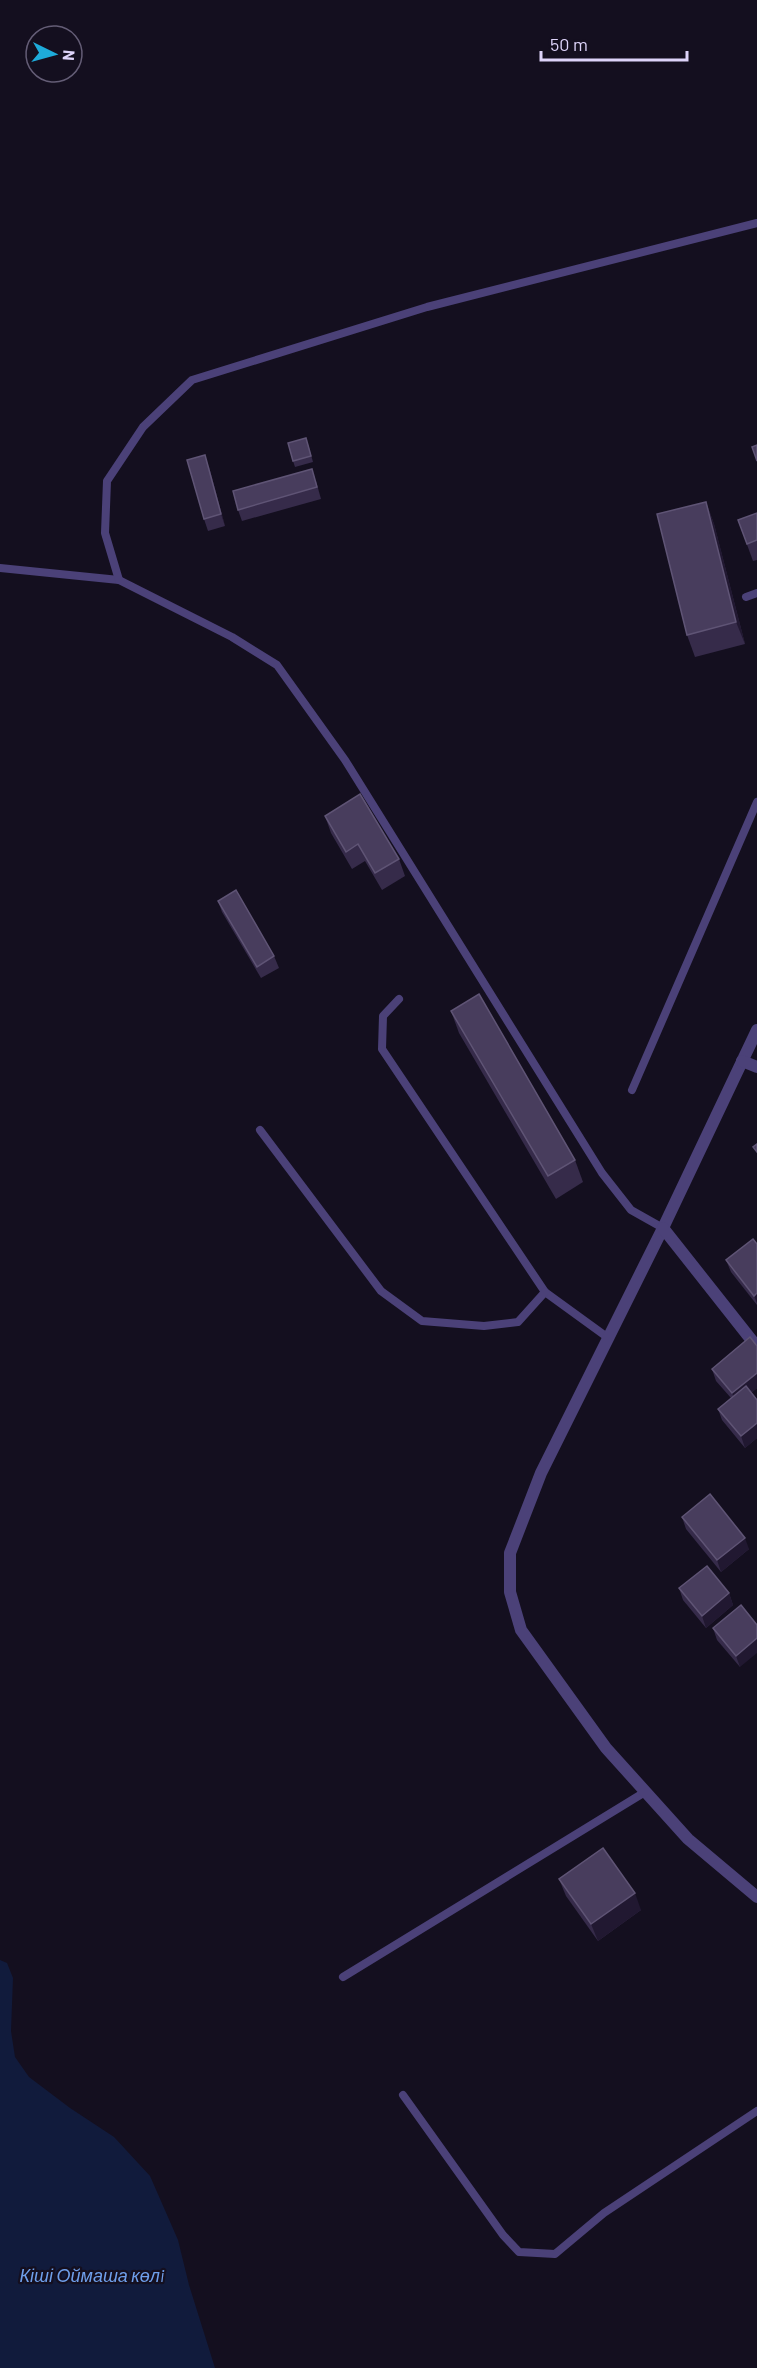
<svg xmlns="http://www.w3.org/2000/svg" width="757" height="2368" viewBox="0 0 757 2368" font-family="Barlow,sans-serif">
  <rect width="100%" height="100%" fill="#140f1f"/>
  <!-- water -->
  <path fill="#111b3c" d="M0,1960l7,3 6,15 -2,53 4,26 14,20 41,31 44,29 36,39 28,64 11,45 26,83h-215z"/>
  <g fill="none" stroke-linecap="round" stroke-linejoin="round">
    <!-- lane -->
    <g stroke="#4b4178" stroke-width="8">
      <path d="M0,568l119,12"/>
      <path d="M746,597l11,-4"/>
      <path d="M399,999l-16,17 -1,33 163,243 62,45"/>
      <path d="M632,1090l125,-288"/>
      <path d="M260,1130l121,161 41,30 62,5 34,-4 27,-30"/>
      <path d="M663,1228l-32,-18 -29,-37 -257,-413 -68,-95 -45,-28 -113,-57 -14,-47 2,-52 36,-54 49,-47 235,-73 330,-84"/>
      <path d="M343,1977l302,-185"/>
      <path d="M403,2095l100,140 16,17 36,2 49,-41 153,-102"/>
    </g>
    <!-- street -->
    <g stroke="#4b4178" stroke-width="12">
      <path d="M757,1030l-94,198 -122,245 -31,80v39l11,38 85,118 82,91 69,58"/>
      <path d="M742,1061l15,6"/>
      <path d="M663,1228l94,119"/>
    </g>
  </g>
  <!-- wall -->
  <g fill="#362b4a">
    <path d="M308,444l5,18 -18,5 -2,-6z"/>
    <path d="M209,467l16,59 -17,5 -4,-12z"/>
    <path d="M316,481l5,18 -79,22 -4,-11z"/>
    <path d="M706,502l8,22 31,120 -50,13 -8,-22z"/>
    <path d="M757,513v47l-4,1 -15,-41z"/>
    <path d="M325,816l74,43 6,17 -23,14 -17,-29 -13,8 -21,-36z"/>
    <path d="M218,901l56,55 5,12 -18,10 -39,-66z"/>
    <path d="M451,1011l124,149 8,22 -27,17 -97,-166z"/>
    <path d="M757,1244v61l-26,-33 -5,-12z"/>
    <path d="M757,1346v42l-6,5 6,7v38l-12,10 -23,-28 -4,-11 13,-11 -15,-17 -4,-12z"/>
    <path d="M682,1517l67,32 -28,23 -35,-43z"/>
    <path d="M679,1588l50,5 4,12 -27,23 -23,-28z"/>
    <path d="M741,1605l-1,62 -23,-27 -4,-12z"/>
    <path d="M559,1879l82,31 -43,31 -32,-45z"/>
  </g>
  <!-- shaded-wall -->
  <g fill="#211831">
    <path d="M205,455l4,12 16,59 -4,-12z"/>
    <path d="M706,502l8,22 31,120 -9,-22z"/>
    <path d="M757,1293v10l-3,-7z"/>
    <path d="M757,1373v15l-20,17 -5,-12z"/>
    <path d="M757,1423v15l-12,10 -4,-12z"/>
    <path d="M745,1538l4,11 -28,23 -4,-12z"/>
    <path d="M729,1593l4,12 -27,23 -4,-12z"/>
    <path d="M757,1638v15l-17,14 -4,-11z"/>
    <path d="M635,1893l6,17 -43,31 -7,-17z"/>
  </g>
  <!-- building -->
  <g fill="#483d5d" stroke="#5f5475" stroke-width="1.5">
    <path d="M306,438l5,18 -18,5 -5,-18z"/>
    <path d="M757,445v16l-5,-14z"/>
    <path d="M205,455l16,59 -17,5 -17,-59z"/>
    <path d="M312,469l5,18 -79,23 -5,-19z"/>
    <path d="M706,502l30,120 -49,13 -30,-121z"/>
    <path d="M757,513v27l-10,4 -9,-24z"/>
    <path d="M360,794l39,65 -24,14 -17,-29 -12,8 -21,-36z"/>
    <path d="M236,890l38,66 -17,11 -39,-66z"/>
    <path d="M479,994l96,166 -27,16 -97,-165z"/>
    <path d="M757,1144v8l-4,-5z"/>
    <path d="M753,1239l4,5v49l-3,3 -28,-36z"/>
    <path d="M750,1337l7,9v27l-25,20 -20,-24z"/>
    <path d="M746,1386l11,14v23l-16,13 -23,-27z"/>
    <path d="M710,1494l35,44 -28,22 -35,-43z"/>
    <path d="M707,1566l22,27 -27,23 -23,-28z"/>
    <path d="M741,1605l16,20v13l-21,18 -23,-28z"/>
    <path d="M603,1848l32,45 -44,31 -32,-45z"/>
  </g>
  <g text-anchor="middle" stroke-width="4.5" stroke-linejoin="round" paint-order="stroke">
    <!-- water labels -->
    <g font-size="18" font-style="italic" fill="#6f9feb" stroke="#140f1f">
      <text x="92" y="2282">Кіші Оймаша көлi</text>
    </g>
  </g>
  <!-- north arrow -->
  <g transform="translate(54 54) rotate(95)"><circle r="28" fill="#140f1f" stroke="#645d76" stroke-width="1.5"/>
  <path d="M0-4.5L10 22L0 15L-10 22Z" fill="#1eabda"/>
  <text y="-9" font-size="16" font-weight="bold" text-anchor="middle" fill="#ddd3f9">N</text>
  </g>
  <!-- scale -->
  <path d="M541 51v9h146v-9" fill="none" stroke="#ddd3f9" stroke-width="3"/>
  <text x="550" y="51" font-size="18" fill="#ddd3f9" stroke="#140f1f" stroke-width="4.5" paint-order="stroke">50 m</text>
</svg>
